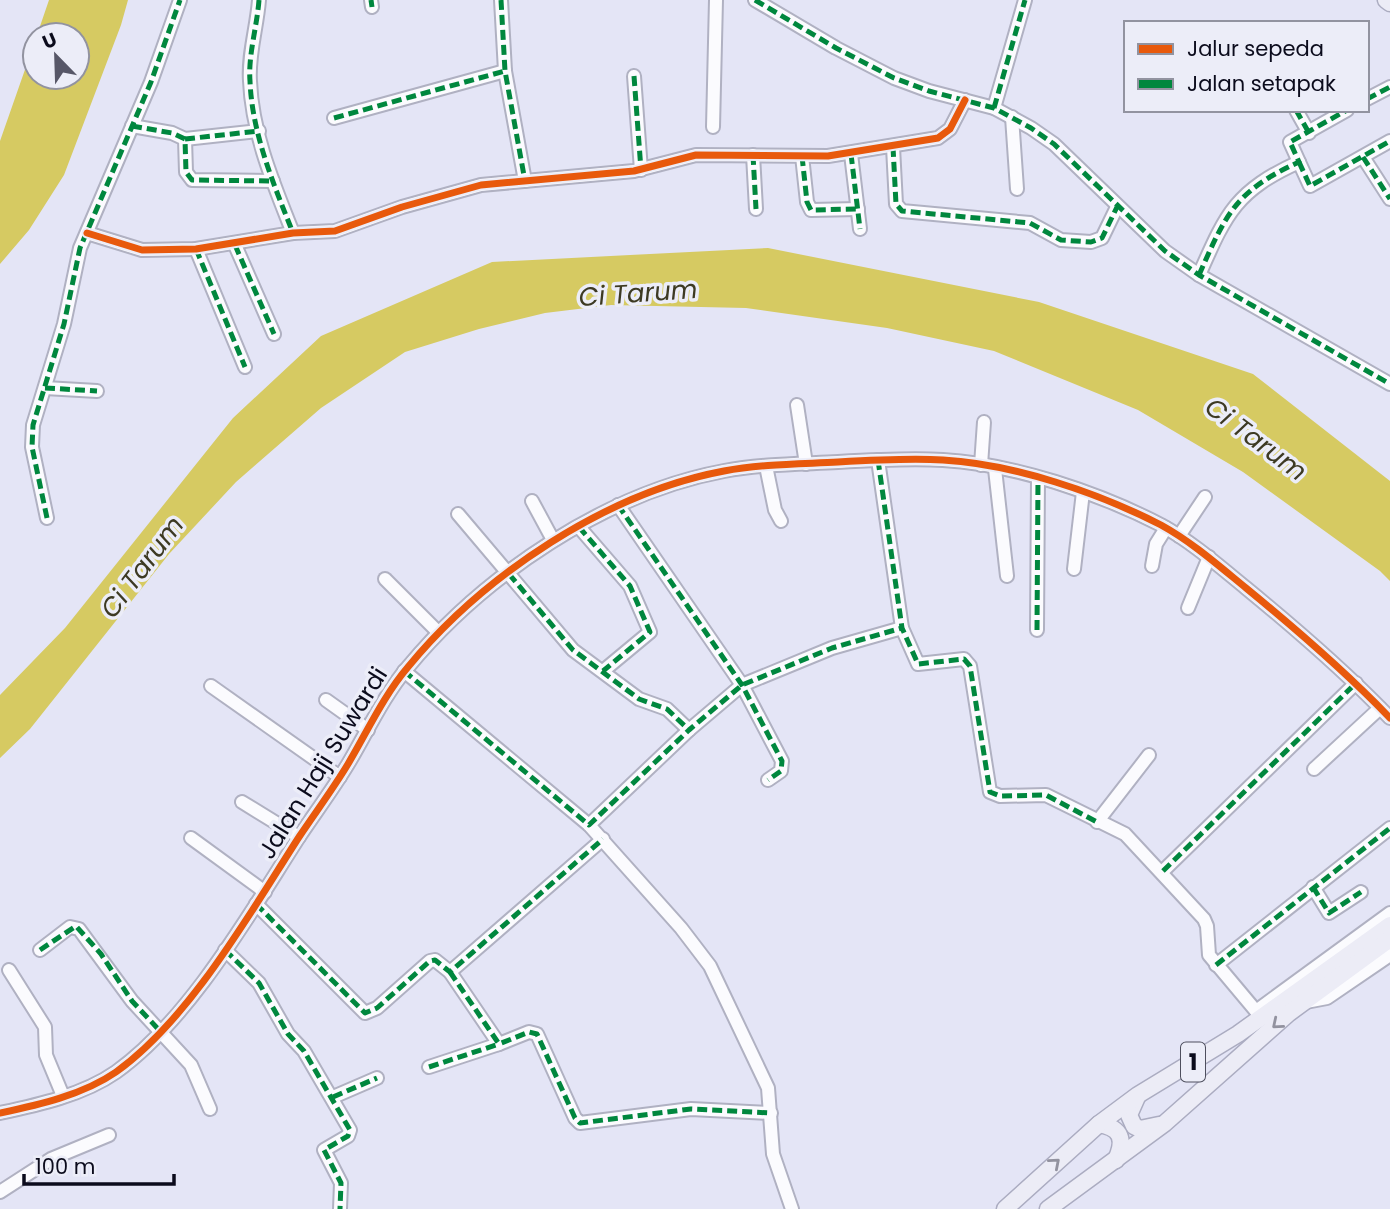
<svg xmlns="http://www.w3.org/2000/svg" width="1390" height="1209" viewBox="0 0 1390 1209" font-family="Poppins,sans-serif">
  <rect width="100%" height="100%" fill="#e4e5f6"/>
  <!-- water -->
  <g fill="#d6ca62">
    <path d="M49,0h79l-7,25 -57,150 -35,55 -29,34v-123l35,-100v36h42v-42h-40z"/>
    <path d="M768,248l271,54 214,72 137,107v100l-10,-10 -137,-99 -105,-62 -144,-59 -107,-23 -141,-20 -135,-3 -66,8 -66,16 -74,23 -84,56 -85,74 -67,72 -139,175 -30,29v-63l65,-67 168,-210 88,-82 171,-74z"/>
  </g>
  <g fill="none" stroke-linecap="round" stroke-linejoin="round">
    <defs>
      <g id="minor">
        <path d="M259,0c-2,27 -11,55 -9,81 2,53 24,104 43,152"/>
        <path d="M371,0l1,7"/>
        <path d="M501,0l4,71 20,110"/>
        <path d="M755,0l81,48 58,30 35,13 65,17 37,20 23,16 111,107 34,24 191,109"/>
        <path d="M634,76l7,94"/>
        <path d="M1367,99l23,-12"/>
        <path d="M994,108l31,-108"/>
        <path d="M1296,110l13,23"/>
        <path d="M1012,117l5,72"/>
        <path d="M334,118l171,-47"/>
        <path d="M132,126l40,7 13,6 1,33 6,8 81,1"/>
        <path d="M713,127l3,-127"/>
        <path d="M185,139l74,-8"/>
        <path d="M893,147l3,57 6,7 128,12 31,17 30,2 11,-4 15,-31"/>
        <path d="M851,154l9,75"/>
        <path d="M753,155l3,54"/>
        <path d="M802,156l5,46 4,8 47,-1"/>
        <path d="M1363,157l27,42"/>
        <path d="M1299,162l11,24 80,-45"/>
        <path d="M87,233l55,17 54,-1 97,-16 42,-2 67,-24 79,-22 153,-14 62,-16 132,1 110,-18 12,-9 15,-29"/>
        <path d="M235,245l39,89"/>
        <path d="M196,249l49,118"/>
        <path d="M1199,275c27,-61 36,-84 100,-113l-9,-20 57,-32"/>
        <path d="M45,388l52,3"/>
        <path d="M797,405l9,59"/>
        <path d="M878,460l24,168 16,36 46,-5 6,7 20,126 10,4 46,-1 79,39 79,85 3,7 2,29 52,62"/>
        <path d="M981,465l3,-43"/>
        <path d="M766,466l9,44 6,11"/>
        <path d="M995,469l12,107"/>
        <path d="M532,501l21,39"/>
        <path d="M618,505l124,180 40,76 -1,10 -13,9"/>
        <path d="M458,514l115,136 66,49 28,10 22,21"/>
        <path d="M47,518l-15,-71 1,-22 31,-101 16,-76 71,-166 29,-82"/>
        <path d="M579,527l51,59 20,46 -47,39"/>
        <path d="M1179,536l26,-39"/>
        <path d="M1152,566l4,-22 10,-16"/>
        <path d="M1074,569l9,-77"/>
        <path d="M385,579l53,53"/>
        <path d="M1188,608l21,-51"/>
        <path d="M1037,630l1,-152"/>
        <path d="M404,671l185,154 92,103 29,38 58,122 5,66 19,55"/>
        <path d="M211,686l129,91"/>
        <path d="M326,700l42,30"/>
        <path d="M1314,769l66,-61"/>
        <path d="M242,802l57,35"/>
        <path d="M1097,822l52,-67"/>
        <path d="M589,825l100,-95 53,-45 90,-37 70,-20"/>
        <path d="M191,838l74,54"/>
        <path d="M1163,871l193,-188"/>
        <path d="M1313,887l16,26 32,-21"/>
        <path d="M256,904l109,109 12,-5 53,-47 5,-1 15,12 153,-133"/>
        <path d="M40,950l30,-23 9,2 53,72 59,64 19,44"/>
        <path d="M225,950l34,33 29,51 16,17 46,79 -2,6 -24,14 17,33 -1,26"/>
        <path d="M1216,965l174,-137"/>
        <path d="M9,970l36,57 1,28 17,41"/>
        <path d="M450,972l49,72 30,-12 8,2 38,84 5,5 111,-14 80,4"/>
        <path d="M1306,1002l21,-4 63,-43"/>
        <path d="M1256,1011l134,-98"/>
        <path d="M429,1067l70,-23"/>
        <path d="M333,1097l44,-19"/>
        <path d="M0,1113c38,-8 83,-18 116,-41 74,-53 134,-159 183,-235 16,-24 34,-48 49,-73 19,-32 36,-69 60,-97 76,-92 198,-174 316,-196 37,-7 76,-7 114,-9 35,-2 70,-4 105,-2 71,4 156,33 218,65 31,17 58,41 85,63 50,41 99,83 144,130"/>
        <path d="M0,1192l51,-33 58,-24"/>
      </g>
      <g id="major">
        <path d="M1386,0l4,3"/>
        <path d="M1137,1097l-8,18 5,11 6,3 19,-4"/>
        <path d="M1099,1124c23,4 26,16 17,36"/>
        <path d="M1005,1209l94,-85 39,-29 100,-61 152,-109"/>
        <path d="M1048,1209l117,-86 124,-110 101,-74"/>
      </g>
    </defs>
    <!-- minor casing -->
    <use href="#minor" stroke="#b0b1c2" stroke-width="16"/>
    <!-- major casing -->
    <use href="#major" stroke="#abacc1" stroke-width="19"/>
    <!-- minor -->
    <use href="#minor" stroke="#fbfbfe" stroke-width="12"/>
    <!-- major -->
    <use href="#major" stroke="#ececf6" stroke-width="16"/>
    <!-- quiet -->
    <g stroke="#00873e" stroke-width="5" stroke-dasharray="10 5" stroke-linecap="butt">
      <path d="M259,0c-2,27 -11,55 -9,81 2,53 24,104 43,152"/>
      <path d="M371,0l1,7"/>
      <path d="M501,0l4,71 20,110"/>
      <path d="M755,0l81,48 58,30 35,13 65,17 37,20 23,16 111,107 34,24 191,109"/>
      <path d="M634,76l7,94"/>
      <path d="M1367,99l23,-12"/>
      <path d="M994,108l31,-108"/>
      <path d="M1296,110l13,23"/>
      <path d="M334,118l171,-47"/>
      <path d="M132,126l40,7 13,6 1,33 6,8 81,1"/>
      <path d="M185,139l74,-8"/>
      <path d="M893,147l3,57 6,7 128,12 31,17 30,2 11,-4 15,-31"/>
      <path d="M851,154l9,75"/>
      <path d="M753,155l3,54"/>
      <path d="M802,156l5,46 4,8 47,-1"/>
      <path d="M1363,157l27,42"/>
      <path d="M1299,162l11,24 80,-45"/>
      <path d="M235,245l39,89"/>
      <path d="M196,249l49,118"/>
      <path d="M1199,275c27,-61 36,-84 100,-113l-9,-20 57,-32"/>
      <path d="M45,388l52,3"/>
      <path d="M878,460l24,168 16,36 46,-5 6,7 20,126 10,4 46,-1 51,27"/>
      <path d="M618,505l124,180 40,76 -1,10 -13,9"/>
      <path d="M47,518l-15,-71 1,-22 31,-101 16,-76 71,-166 29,-82"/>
      <path d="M579,527l51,59 20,46 -47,39"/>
      <path d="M509,574l64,76 66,49 28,10 22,21"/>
      <path d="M1037,630l1,-152"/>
      <path d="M404,671l185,154 100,-95 53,-45 90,-37 70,-20"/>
      <path d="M1163,871l193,-188"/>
      <path d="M1313,887l16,26 32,-21"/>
      <path d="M256,904l109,109 12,-5 53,-47 5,-1 15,12 153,-133"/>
      <path d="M40,950l36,-24 25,28 31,47 28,30"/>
      <path d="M225,950l34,33 29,51 16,17 46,79 -2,6 -24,14 17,33 -1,26"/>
      <path d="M1216,965l174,-137"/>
      <path d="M450,972l49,72 30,-12 8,2 38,84 5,5 111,-14 80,4"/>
      <path d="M429,1067l70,-23"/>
      <path d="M333,1097l44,-19"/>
    </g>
    <defs>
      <g id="cycleway">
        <path d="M87,233l55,17 54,-1 97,-16 42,-2 67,-24 79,-22 153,-14 62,-16 132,1 110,-18 12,-9 15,-29"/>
        <path d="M0,1113c38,-8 83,-18 116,-41 74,-53 134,-159 183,-235 16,-24 34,-48 49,-73 19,-32 36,-69 60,-97 76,-92 198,-174 316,-196 37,-7 76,-7 114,-9 35,-2 70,-4 105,-2 71,4 156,33 218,65 31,17 58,41 85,63 50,41 99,83 144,130"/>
      </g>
    </defs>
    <!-- cycleway casing -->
    <use href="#cycleway" stroke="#ecedf8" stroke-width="11"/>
    <!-- cycleway -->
    <use href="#cycleway" stroke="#e8590c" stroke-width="7"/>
  </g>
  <!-- one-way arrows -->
  <defs><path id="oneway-chevron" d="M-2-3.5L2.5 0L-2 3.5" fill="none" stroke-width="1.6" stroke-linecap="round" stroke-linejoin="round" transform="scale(1.75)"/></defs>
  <g stroke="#92929f">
    <use href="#oneway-chevron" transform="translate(1277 1024) rotate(140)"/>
    <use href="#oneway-chevron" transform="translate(1055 1163) rotate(-41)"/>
  </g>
  <g text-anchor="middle" stroke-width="7" stroke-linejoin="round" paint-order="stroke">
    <!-- shield labels -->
    <rect fill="#ecedf8" stroke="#4e4f5e" stroke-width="2" x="1181" y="1042.5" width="24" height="39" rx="5"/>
    <g font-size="23" font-weight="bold" fill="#0b0b1c">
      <text x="1193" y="1070">1</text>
    </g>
    <!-- street labels -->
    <g font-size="24" fill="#0b0b1c" stroke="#ecedf8">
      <text transform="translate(323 763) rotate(-58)" y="8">Jalan Haji Suwardi</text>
    </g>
    <!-- water labels -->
    <g font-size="26" font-style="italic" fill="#3d3a23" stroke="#ecedf8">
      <text transform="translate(638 293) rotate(-4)" y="9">Ci Tarum</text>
      <text transform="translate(1256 439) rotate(37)" y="9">Ci Tarum</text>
      <text transform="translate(142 567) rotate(-53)" y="9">Ci Tarum</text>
    </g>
  </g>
  <!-- legend -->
  <rect x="1124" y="21" width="245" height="91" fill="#ecedf8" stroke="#9293a0" stroke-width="2"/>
  <rect x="1138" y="44" width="35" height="10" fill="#e8590c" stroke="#9293a0" stroke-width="2"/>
  <text x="1187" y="56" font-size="21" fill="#0b0b1c">Jalur sepeda</text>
  <rect x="1138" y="79" width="35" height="10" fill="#00873e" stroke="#9293a0" stroke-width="2"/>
  <text x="1187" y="91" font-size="21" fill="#0b0b1c">Jalan setapak</text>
  <!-- north arrow -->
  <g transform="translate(56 56) rotate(337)"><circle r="33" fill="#ecedf8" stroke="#9293a0" stroke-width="2"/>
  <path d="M0-5L12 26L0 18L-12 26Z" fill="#575768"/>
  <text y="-10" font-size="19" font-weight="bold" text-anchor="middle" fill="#0b0b1c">U</text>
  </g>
  <!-- scale -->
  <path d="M24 1174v10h150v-10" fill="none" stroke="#0b0b1c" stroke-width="3.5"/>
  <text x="35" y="1174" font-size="21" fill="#0b0b1c" stroke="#ecedf8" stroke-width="5" paint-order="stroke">100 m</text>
</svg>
